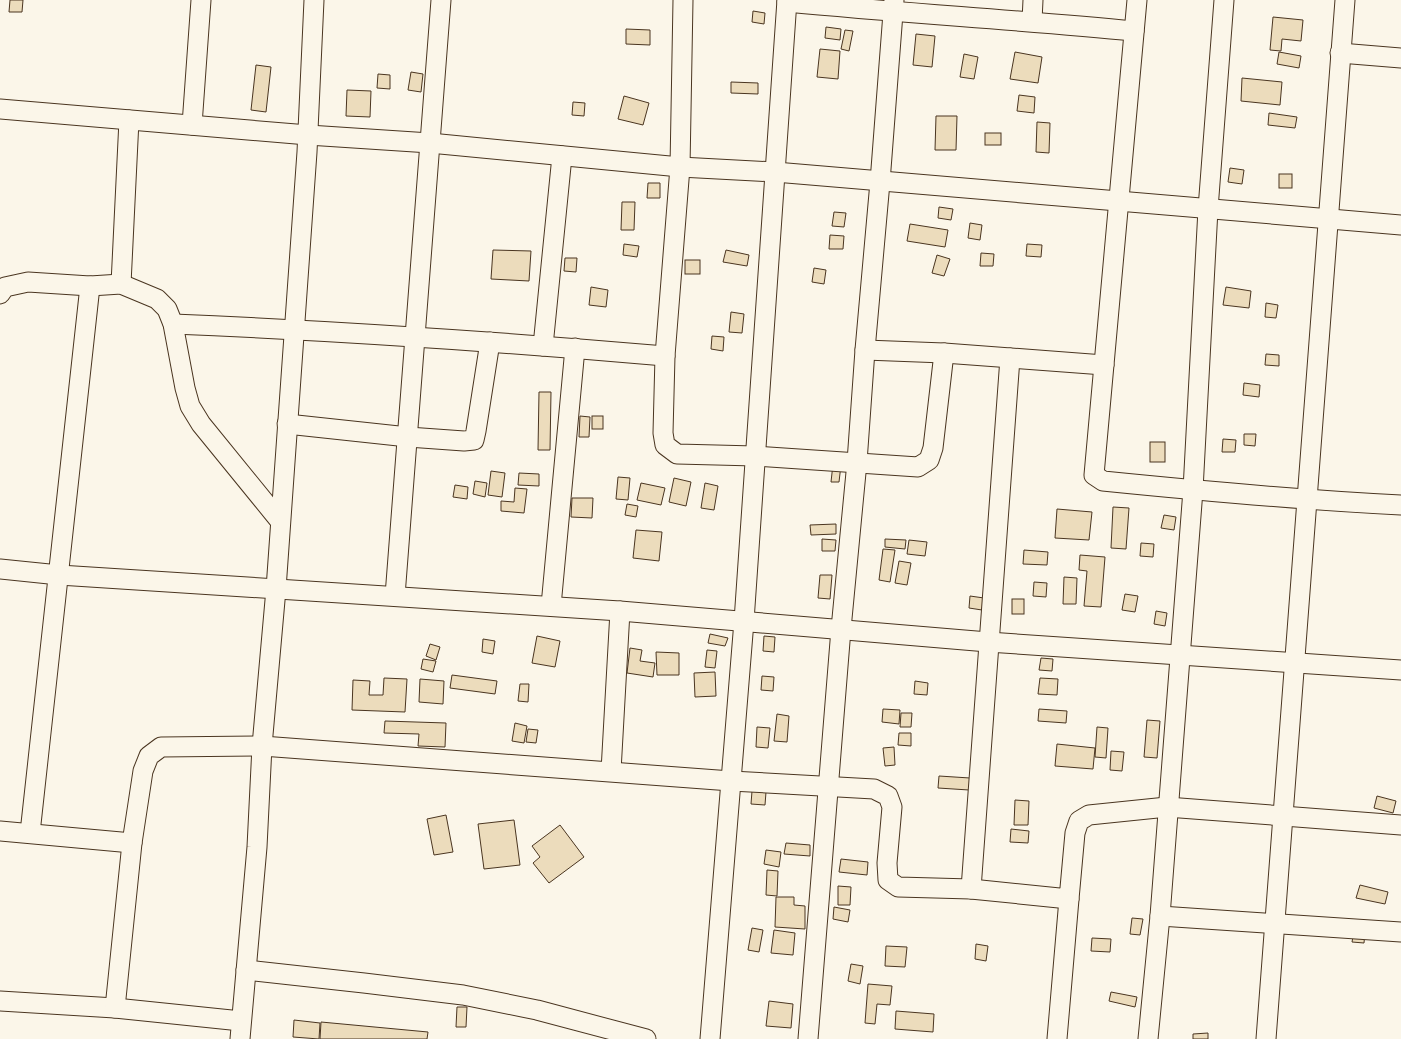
<svg xmlns="http://www.w3.org/2000/svg" width="1401" height="1039" viewBox="0 0 1401 1039" font-family="'Archivo Narrow',sans-serif">
  <rect width="100%" height="100%" fill="#fbf6e9"/>
  <!-- building -->
  <g fill="#ecdcbc" stroke="#4a3520">
    <path d="M10,0h13l-1,12h-13z"/>
    <path d="M753,11l12,2 -1,11 -12,-2z"/>
    <path d="M1273,17l30,3 -2,21 -19,-2 -1,12 -11,-1z"/>
    <path d="M826,27l15,2 -1,11 -15,-2z"/>
    <path d="M626,29l24,1v15l-24,-1z"/>
    <path d="M845,30l8,1 -4,20 -8,-2z"/>
    <path d="M916,34l19,2 -3,31 -19,-2z"/>
    <path d="M820,49l20,2 -2,28 -21,-2z"/>
    <path d="M1015,52l27,5 -4,26 -28,-4z"/>
    <path d="M1279,52l22,4 -2,12 -22,-4z"/>
    <path d="M964,54l14,3 -4,22 -14,-2z"/>
    <path d="M256,65l15,2 -5,45 -15,-2z"/>
    <path d="M411,72l12,2 -2,18 -13,-2z"/>
    <path d="M378,74l12,1v14l-13,-1z"/>
    <path d="M1242,78l40,4 -2,23 -39,-4z"/>
    <path d="M731,82l27,1v11l-27,-1z"/>
    <path d="M347,90l24,1 -1,26 -24,-1z"/>
    <path d="M1019,95l16,2 -1,16 -17,-2z"/>
    <path d="M624,96l25,7 -6,22 -25,-6z"/>
    <path d="M573,102l12,1 -1,13 -12,-1z"/>
    <path d="M1269,113l28,4 -2,11 -27,-3z"/>
    <path d="M936,116h21l-1,34h-21z"/>
    <path d="M1037,122l13,1 -1,30 -13,-1z"/>
    <rect x="985" y="133" width="16" height="12"/>
    <path d="M1230,168l14,2 -2,14 -14,-2z"/>
    <rect x="1279" y="174" width="13" height="14"/>
    <path d="M648,183h12v15h-13z"/>
    <path d="M622,202h13l-1,28h-13z"/>
    <path d="M939,207l14,2 -2,11 -13,-2z"/>
    <path d="M834,212l12,1 -2,14 -12,-1z"/>
    <path d="M970,223l12,2 -2,15 -12,-2z"/>
    <path d="M910,224l38,6 -3,17 -38,-6z"/>
    <path d="M830,235l14,1 -1,13h-14z"/>
    <path d="M624,244l15,2 -2,11 -14,-2z"/>
    <path d="M1027,244l15,1 -1,12 -15,-1z"/>
    <path d="M493,250l38,1 -2,30 -38,-2z"/>
    <path d="M726,250l23,5 -2,11 -24,-4z"/>
    <path d="M981,253l13,1 -1,12h-13z"/>
    <path d="M937,255l13,4 -6,17 -12,-3z"/>
    <path d="M565,258h12l-1,14 -12,-1z"/>
    <rect x="685" y="260" width="15" height="14"/>
    <path d="M814,268l12,2 -2,14 -12,-2z"/>
    <path d="M591,287l17,3 -2,17 -17,-2z"/>
    <path d="M1226,287l25,4 -2,17 -26,-3z"/>
    <path d="M1266,303l12,2 -2,13 -11,-1z"/>
    <path d="M731,312l13,2 -2,19 -13,-1z"/>
    <path d="M712,336l12,1 -1,14 -12,-2z"/>
    <path d="M1266,354l13,1v11l-14,-1z"/>
    <path d="M1244,383l16,2 -1,12 -16,-2z"/>
    <path d="M539,392h12l-1,58h-12z"/>
    <path d="M580,416l10,1 -1,20h-10z"/>
    <rect x="592" y="416" width="11" height="13"/>
    <path d="M1244,434h12l-1,12 -11,-1z"/>
    <path d="M1223,439l13,1 -1,12h-13z"/>
    <rect x="1150" y="442" width="15" height="20"/>
    <path d="M833,464l8,1 -2,17h-8z"/>
    <path d="M491,471l14,2 -3,24 -14,-2z"/>
    <path d="M519,473l20,1v12l-21,-1z"/>
    <path d="M618,477l12,1 -2,22 -12,-1z"/>
    <path d="M674,478l17,4 -5,24 -17,-4z"/>
    <path d="M475,481l12,2 -2,14 -12,-3z"/>
    <path d="M641,483l24,5 -4,17 -24,-5z"/>
    <path d="M705,483l13,3 -4,24 -13,-2z"/>
    <path d="M455,485l13,2 -1,12 -14,-2z"/>
    <path d="M515,488l12,1 -3,24 -23,-2v-10l13,1z"/>
    <path d="M572,498h21l-1,20 -21,-1z"/>
    <path d="M627,504l11,2 -2,11 -11,-2z"/>
    <path d="M1113,507l16,1 -3,41 -15,-1z"/>
    <path d="M1057,509l35,3 -3,28 -34,-2z"/>
    <path d="M1164,515l12,2 -2,13 -13,-2z"/>
    <path d="M836,524v10l-25,1 -1,-10z"/>
    <path d="M636,530l26,2 -3,29 -26,-3z"/>
    <path d="M822,539l14,1 -1,11h-13z"/>
    <path d="M885,539l21,1 -1,9 -20,-2z"/>
    <path d="M909,540l18,2 -2,14 -18,-2z"/>
    <path d="M1141,543l13,1 -1,13 -13,-1z"/>
    <path d="M883,549l12,1 -5,32 -11,-2z"/>
    <path d="M1024,550l24,2 -1,13 -24,-1z"/>
    <path d="M1080,555l25,2 -4,50 -17,-1 3,-35 -8,-1z"/>
    <path d="M899,561l12,2 -4,22 -12,-2z"/>
    <path d="M820,575h12l-2,24 -12,-1z"/>
    <path d="M1064,577l13,1 -1,26h-13z"/>
    <path d="M1034,582l13,1 -1,14 -13,-1z"/>
    <path d="M1125,594l13,2 -3,16 -13,-2z"/>
    <path d="M970,596l14,2 -2,12 -13,-2z"/>
    <rect x="1012" y="599" width="12" height="15"/>
    <path d="M1156,611l11,2 -2,13 -11,-2z"/>
    <path d="M710,634l18,4 -3,8 -17,-3z"/>
    <path d="M537,636l23,5 -5,26 -23,-4z"/>
    <path d="M764,636l11,1 -1,15 -11,-1z"/>
    <path d="M483,639l12,2 -2,13 -11,-2z"/>
    <path d="M430,644l10,3 -4,13 -10,-4z"/>
    <path d="M630,648l12,2 -2,11 15,2 -2,14 -26,-4z"/>
    <path d="M707,650l10,1 -2,17 -10,-1z"/>
    <path d="M656,652l23,1v22h-22z"/>
    <path d="M1041,658l12,1 -1,12 -13,-1z"/>
    <path d="M423,659l13,2 -3,11 -12,-3z"/>
    <path d="M715,672l1,24 -21,1 -1,-24z"/>
    <path d="M452,675l45,6 -2,13 -45,-6z"/>
    <path d="M762,676l12,1 -1,14 -12,-1z"/>
    <path d="M384,678l23,1 -2,33 -53,-2 1,-30 17,1 -1,14h14z"/>
    <path d="M1040,678l18,1 -1,16 -19,-1z"/>
    <path d="M420,679l24,2 -1,23 -24,-2z"/>
    <path d="M915,681l13,2 -1,12 -13,-1z"/>
    <path d="M520,684h9l-1,18 -10,-1z"/>
    <path d="M883,709l17,1 -1,14 -17,-2z"/>
    <path d="M1039,709l28,2 -1,12 -28,-2z"/>
    <path d="M901,713h11l-1,14h-11z"/>
    <path d="M777,714l12,2 -2,26 -13,-1z"/>
    <path d="M1147,720l13,1 -3,37 -13,-1z"/>
    <path d="M385,721l61,2 -1,24 -27,-1 1,-12 -35,-1z"/>
    <path d="M515,723l12,3 -3,17 -12,-2z"/>
    <path d="M757,727l13,1 -2,20 -12,-1z"/>
    <path d="M1097,727l11,1 -2,30 -11,-1z"/>
    <path d="M528,729l10,1 -2,13 -10,-1z"/>
    <path d="M899,733h12v13l-13,-1z"/>
    <path d="M1057,744l38,4 -2,21 -38,-3z"/>
    <path d="M894,747l1,18 -10,1 -2,-18z"/>
    <path d="M1111,751l13,1 -2,19 -12,-1z"/>
    <path d="M939,776l31,2 -1,12 -31,-2z"/>
    <path d="M752,791l14,1 -1,13 -14,-1z"/>
    <path d="M1377,796l19,5 -3,12 -19,-5z"/>
    <path d="M1015,800l14,1 -1,24h-14z"/>
    <path d="M446,815l7,37 -19,3 -7,-36z"/>
    <path d="M514,820l6,45 -36,4 -6,-45z"/>
    <path d="M560,825l24,32 -35,26 -16,-20 7,-6 -8,-11z"/>
    <path d="M1011,829l18,2 -1,12 -18,-1z"/>
    <path d="M786,843l24,2v11l-26,-2z"/>
    <path d="M766,850l15,2 -2,15 -15,-3z"/>
    <path d="M841,859l27,3 -1,13 -28,-3z"/>
    <path d="M767,870l11,1 -1,25 -11,-1z"/>
    <path d="M1360,885l28,7 -3,12 -29,-6z"/>
    <path d="M838,886l13,1 -1,18h-12z"/>
    <path d="M776,897h18v8l11,1v23l-30,-2z"/>
    <path d="M834,907l16,3 -2,12 -15,-3z"/>
    <path d="M1132,918l11,1 -3,16 -10,-1z"/>
    <path d="M752,928l11,2 -4,22 -11,-2z"/>
    <path d="M774,930l21,3 -2,22 -22,-2z"/>
    <path d="M1354,931l11,1 -1,11 -12,-1z"/>
    <path d="M1092,938l19,1 -1,13 -19,-1z"/>
    <path d="M976,944l12,2 -2,15 -11,-2z"/>
    <path d="M886,946l21,1 -2,20 -20,-1z"/>
    <path d="M851,964l12,2 -3,18 -12,-3z"/>
    <path d="M868,984l24,2 -2,19 -13,-1 -2,20 -10,-1z"/>
    <path d="M1111,992l26,5 -2,10 -26,-6z"/>
    <path d="M769,1001l24,3 -2,24 -25,-2z"/>
    <path d="M457,1007h10l-1,20h-10z"/>
    <path d="M896,1011l38,3 -1,18 -38,-3z"/>
    <path d="M294,1020l26,3 -1,16 -26,-2z"/>
    <path d="M321,1022l107,10 -1,7h-107z"/>
    <path d="M1208,1033v6h-15v-5z"/>
  </g>
  <g fill="none" stroke-linecap="round" stroke-linejoin="round">
    <defs>
      <g id="minor">
        <path d="M683,0l-3,167 -15,189 -2,77 2,12 12,9 78,2 163,11 11,-7 4,-12 11,-95"/>
        <path d="M1137,0l-43,475 9,6c99,10 198,19 298,24"/>
        <path d="M787,2c115,11 232,18 347,29"/>
        <path d="M1032,21l1,-21"/>
        <path d="M1340,53l61,5"/>
        <path d="M0,109l308,26 122,8 250,24 95,5 626,53"/>
        <path d="M192,125l9,-125"/>
        <path d="M121,284l8,-164"/>
        <path d="M0,294l5,-7 23,-5 62,4 31,-2 36,15 10,10 6,15 12,64 5,18 11,18 79,97"/>
        <path d="M173,324c165,7 329,18 492,32"/>
        <path d="M543,346l19,-190"/>
        <path d="M865,350l79,3 160,12"/>
        <path d="M287,424l121,13 56,4 10,-1 2,-9 14,-89"/>
        <path d="M0,569l59,6 561,36 368,31 413,28"/>
        <path d="M395,596l46,-596"/>
        <path d="M551,606l24,-258"/>
        <path d="M611,771l9,-160"/>
        <path d="M0,831l132,12"/>
        <path d="M30,833l60,-547"/>
        <path d="M971,889l39,-531"/>
        <path d="M1160,916l241,16"/>
        <path d="M246,970l118,13 99,12 74,15 109,29"/>
        <path d="M0,1001l115,7 126,13"/>
        <path d="M115,1008l17,-165 11,-72 6,-15 12,-9 101,-1 469,35 143,8 14,7 4,11 -5,56 1,17 10,7 73,2 98,10 6,-66 4,-12 10,-6 78,-8 234,18"/>
        <path d="M240,1039l17,-192 5,-101 14,-157 31,-437 7,-152"/>
        <path d="M710,1039l34,-418 43,-621"/>
        <path d="M808,1039l33,-410 16,-167 8,-112 15,-168 14,-182"/>
        <path d="M1057,1039l12,-140"/>
        <path d="M1148,1039l12,-123 33,-426 15,-281 16,-209"/>
        <path d="M1266,1039l79,-1039"/>
      </g>
    </defs>
    <!-- minor casing -->
    <use href="#minor" stroke="#4a3520" stroke-width="21"/>
    <!-- minor -->
    <use href="#minor" stroke="#fbf6e9" stroke-width="19"/>
  </g>
</svg>
